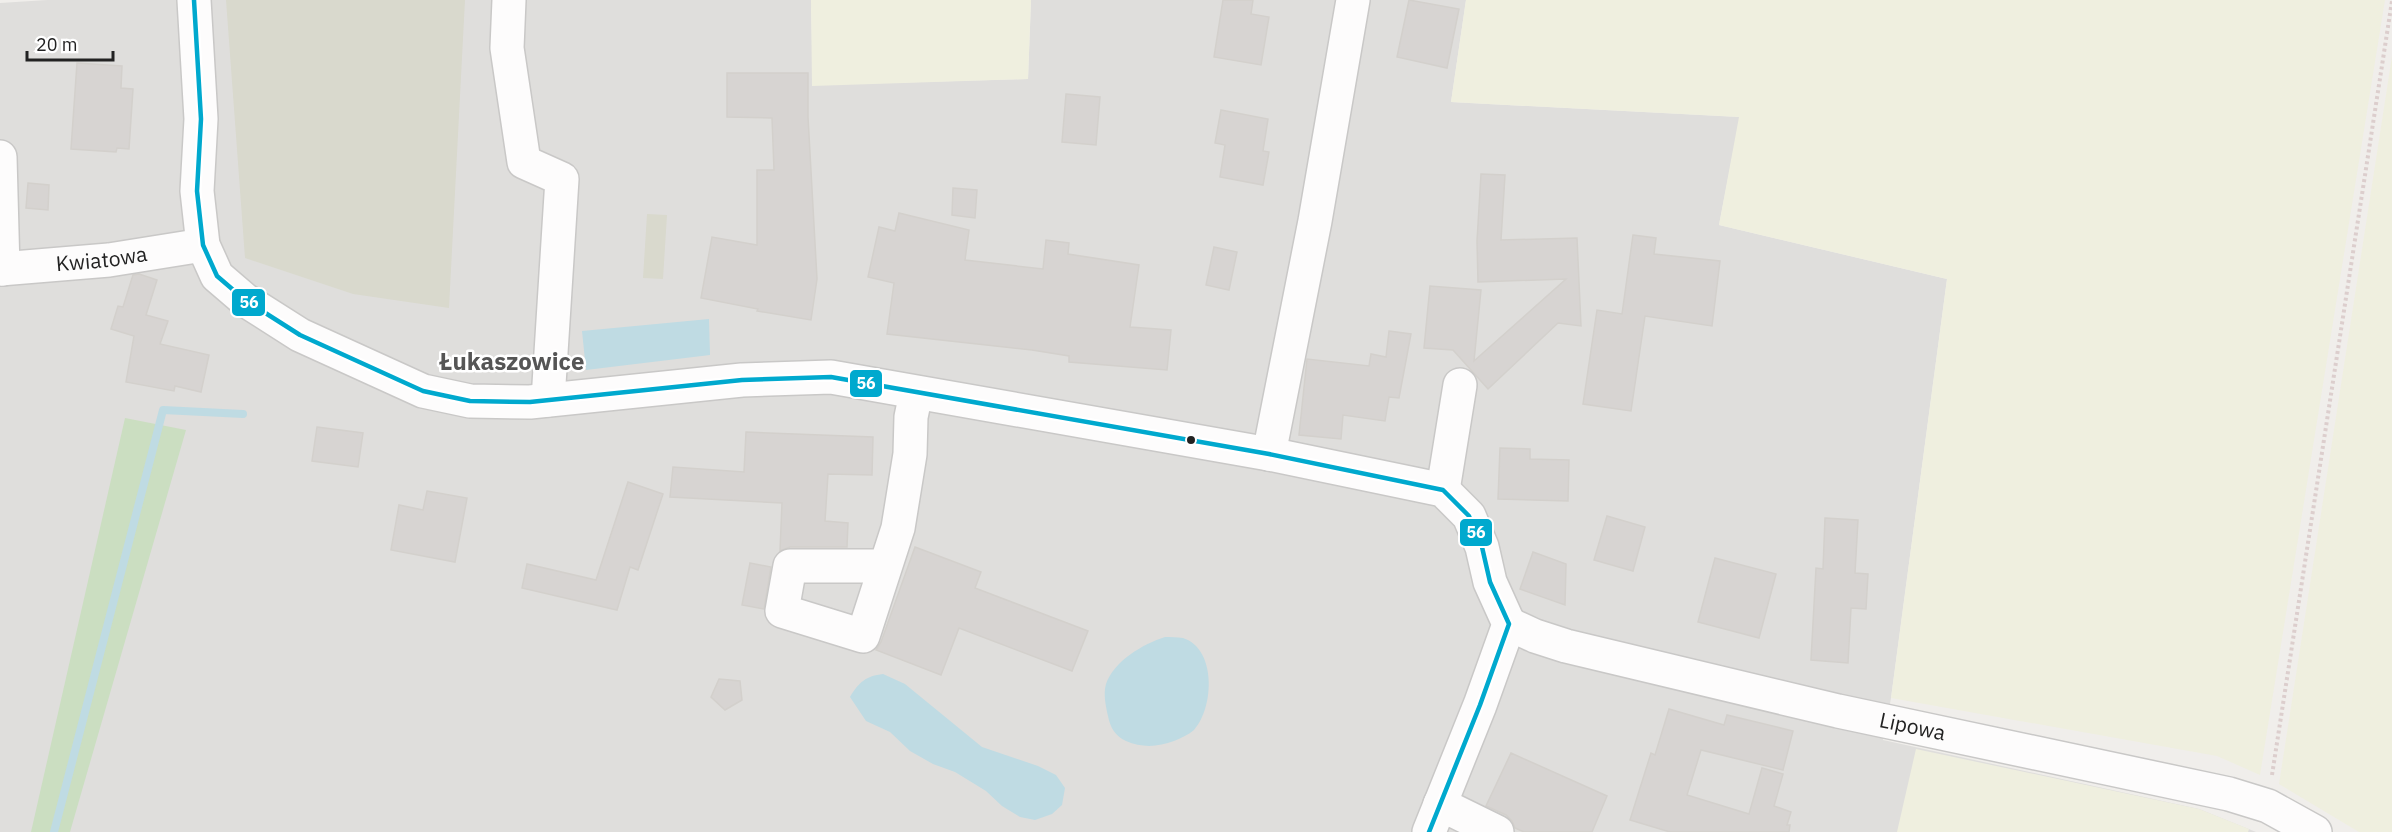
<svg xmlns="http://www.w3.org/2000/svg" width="2392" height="832" viewBox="0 0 2392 832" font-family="'IBM Plex Sans',sans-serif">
  <rect width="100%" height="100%" fill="#f0eeeb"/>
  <!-- residential -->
  <path fill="#dfdedc" d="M47,0h764l2,85 215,-6 3,-79h435l-15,102 289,15 -21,108 228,54 -56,419 -8,42 316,69 57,23h-2256v-829z"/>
  <!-- construction -->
  <g fill="#d9d9cd">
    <path d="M226,0h239l-16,308 -96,-14 -108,-36z"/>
    <path d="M647,214l20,1 -4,64 -20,-1z"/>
  </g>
  <!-- farmland -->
  <g fill="#efefdf">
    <path d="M811,0h220l-3,79 -216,7z"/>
    <path d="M1466,0h919l-125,775 -43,-19 -326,-58 56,-419 -228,-54 20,-108 -288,-15z"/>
    <path d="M2392,56v776h-33l-80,-48z"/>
    <path d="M1916,749l283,60 50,20 -1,3h-351z"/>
  </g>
  <!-- forest -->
  <path fill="#cbdec1" d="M125,418l61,12 -116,402h-39z"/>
  <!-- water -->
  <g fill="#bfdbe3">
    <path d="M709,319l1,36 -124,15 -4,-39z"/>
    <path d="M1165,637c5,0 12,0 18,1 34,11 31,70 11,92 -6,5 -13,8 -20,11 -16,6 -32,7 -48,0 -11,-5 -16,-14 -18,-25 -2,-9 -5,-22 -2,-32 8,-23 37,-40 59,-47z"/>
    <path d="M883,674l22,10 77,63 56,19 18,9 9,13 -3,17 -10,9 -17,6 -15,-3 -18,-11 -16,-15 -31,-19 -22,-8 -23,-13 -20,-19 -24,-11 -16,-24c9,-15 16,-21 33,-23z"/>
  </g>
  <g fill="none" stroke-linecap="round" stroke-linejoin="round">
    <!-- stream -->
    <path stroke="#bfdbe3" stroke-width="8" d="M54,832l109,-422 80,4"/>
  </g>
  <!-- building -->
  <g fill="#d7d4d2" stroke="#d3d0cc" stroke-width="1.5">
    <path d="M1223,0h30l-2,14 18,3 -8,48 -47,-8z"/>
    <path d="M1409,0l50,9 -12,59 -50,-11z"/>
    <path d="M77,63l45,3 -1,22 12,1 -4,60 -12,-1 -1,4 -45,-3z"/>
    <path d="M727,73h81v44l9,162 -6,41 -54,-9 1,-2 -57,-11 11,-61 45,8v-75h17l-2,-52 -45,-1z"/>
    <path d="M1066,94l34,3 -4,48 -34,-3z"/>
    <path d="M1221,110l47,9 -5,32 6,1 -6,33 -43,-8 5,-32 -10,-2z"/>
    <path d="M1481,174l24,1 -4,65 76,-2 4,88 -23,-3 -70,66 -35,-39 -29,-2 6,-62 51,4 -7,71 92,-82 -88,3 -1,-41z"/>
    <path d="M28,183l21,2 -1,25 -22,-2z"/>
    <path d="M953,188l24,2 -2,28 -23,-3z"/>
    <path d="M899,213l70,17 -4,30 78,9 3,-29 23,3 -1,11 71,11 -9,62 41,3 -4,40 -98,-8v-6l-37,-6 -145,-16 7,-51 -26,-6 11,-50 16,4z"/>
    <path d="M1633,235l23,3 -2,16 66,7 -8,65 -67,-10 -14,95 -48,-7 14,-94 25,4z"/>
    <path d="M1214,247l23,5 -8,38 -23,-5z"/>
    <path d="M139,274l18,6 -11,35 22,6 -8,23 49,11 -8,37 -26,-6 -1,5 -48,-9 8,-46 -23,-7 7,-23 5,1 10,-32z"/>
    <path d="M1389,331l22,3 -12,64 -10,-1 -4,24 -42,-6 -2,24 -42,-4 8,-76 62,7 2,-12 15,3z"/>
    <path d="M317,427l46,6 -5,34 -46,-6z"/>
    <path d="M746,432l127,5 -1,38 -44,-1 -3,47 23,2 -1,24h-57l-10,4 2,-48 -112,-6 3,-30 71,5z"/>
    <path d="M1500,448l30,1v10l39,1 -1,41 -70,-2z"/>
    <path d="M628,482l35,12 -25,76 -8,-3 -13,43 -95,-22 5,-24 69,16z"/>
    <path d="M427,491l40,7 -12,64 -64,-12 8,-45 24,5z"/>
    <path d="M1607,516l38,11 -12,44 -39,-11z"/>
    <path d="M1825,518l33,2 -3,53 13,1 -2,35 -15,-1 -3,55 -37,-3 5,-92 7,1z"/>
    <path d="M915,547l66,25 -6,16 113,43 -16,40 -113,-43 -18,47 -65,-25 5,-8z"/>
    <path d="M1533,552l33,12 -1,41 -45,-16z"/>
    <path d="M1715,558l61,16 -17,64 -61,-16z"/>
    <path d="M750,563l21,4 -7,42 -22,-4z"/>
    <path d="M719,679l21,2 2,19 -17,10 -14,-13z"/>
    <path d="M1669,709l55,16 3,-10 66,16 -10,39 -82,-20 -14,45 62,19 13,-46 21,6 -9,32 17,6 -4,13h3l-1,7h-119l-40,-12 21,-67 4,2z"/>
    <path d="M1511,753l96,43 -15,36h-68l-9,-4 -3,-7 -6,-6 -20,-9z"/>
  </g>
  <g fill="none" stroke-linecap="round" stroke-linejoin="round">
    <defs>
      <g id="minor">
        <path d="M194,0l7,119 -4,72 6,54 14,31 28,24 55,35 123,56 47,10 60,1 212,-22 89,-3 438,77 174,36 26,26 13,31 8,35 19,42 -29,81 -51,127"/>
        <path d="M509,0l-2,48 17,114 38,17 -14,221"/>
        <path d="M0,157l3,112"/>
        <path id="s1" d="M0,269l109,-9 94,-15"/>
        <path d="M1269,454l46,-233 38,-221"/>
        <path d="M1443,490l17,-105"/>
        <path d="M885,566h-95l-8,45 81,25 35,-108 12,-74 1,-37 5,-24"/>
        <path id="s2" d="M1509,624l26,12 31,10 272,65 391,83 39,12 47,26"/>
        <path d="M1440,804l57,28"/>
      </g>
    </defs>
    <!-- minor casing -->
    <use href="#minor" stroke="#c9c8c7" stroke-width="36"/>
    <!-- path -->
    <path stroke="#dccecd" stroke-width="4" stroke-dasharray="3 3" stroke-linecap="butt" d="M2272,775l120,-774"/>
    <!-- minor -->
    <use href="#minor" stroke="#fdfcfc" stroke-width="33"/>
    <defs>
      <path id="bus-1" d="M194,0l7,119 -4,72 6,54 14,31 28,24 55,35 123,56 47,10 60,1 212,-22 89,-3 438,77 174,36 26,26 13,31 8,35 19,42 -29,81 -51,127"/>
    </defs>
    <!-- bus-1 casing -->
    <use href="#bus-1" stroke="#fff" stroke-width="9"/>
    <!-- bus-1 -->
    <use href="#bus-1" stroke="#00a9ce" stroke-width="4.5"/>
  </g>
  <!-- markers -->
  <circle fill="#222" stroke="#fff" stroke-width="2" cx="1191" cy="440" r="5"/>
  <g text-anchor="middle" stroke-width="5" stroke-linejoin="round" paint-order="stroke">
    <!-- street labels -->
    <g font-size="21" fill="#222" stroke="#fff">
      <text dy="7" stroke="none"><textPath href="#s1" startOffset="102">Kwiatowa</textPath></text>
      <text dy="7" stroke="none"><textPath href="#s2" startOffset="417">Lipowa</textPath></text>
    </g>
    <!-- quarter labels -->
    <g font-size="24" font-weight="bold" fill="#555" stroke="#fff">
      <text x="512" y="370">Łukaszowice</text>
    </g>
  </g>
  <g stroke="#fff" stroke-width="2">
    <rect x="231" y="288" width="35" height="29" rx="6" fill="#00a9ce"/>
    <rect x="849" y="369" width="34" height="29" rx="6" fill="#00a9ce"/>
    <rect x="1459" y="518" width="34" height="29" rx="6" fill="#00a9ce"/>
  </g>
  <g font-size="16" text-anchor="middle" font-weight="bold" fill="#fff">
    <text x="249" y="308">56</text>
    <text x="866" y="389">56</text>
    <text x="1476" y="538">56</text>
  </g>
  <!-- scale -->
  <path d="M27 51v9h86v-9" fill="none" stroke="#222222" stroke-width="3"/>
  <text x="36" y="51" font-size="18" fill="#222222" stroke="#ffffff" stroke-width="4.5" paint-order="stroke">20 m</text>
</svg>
